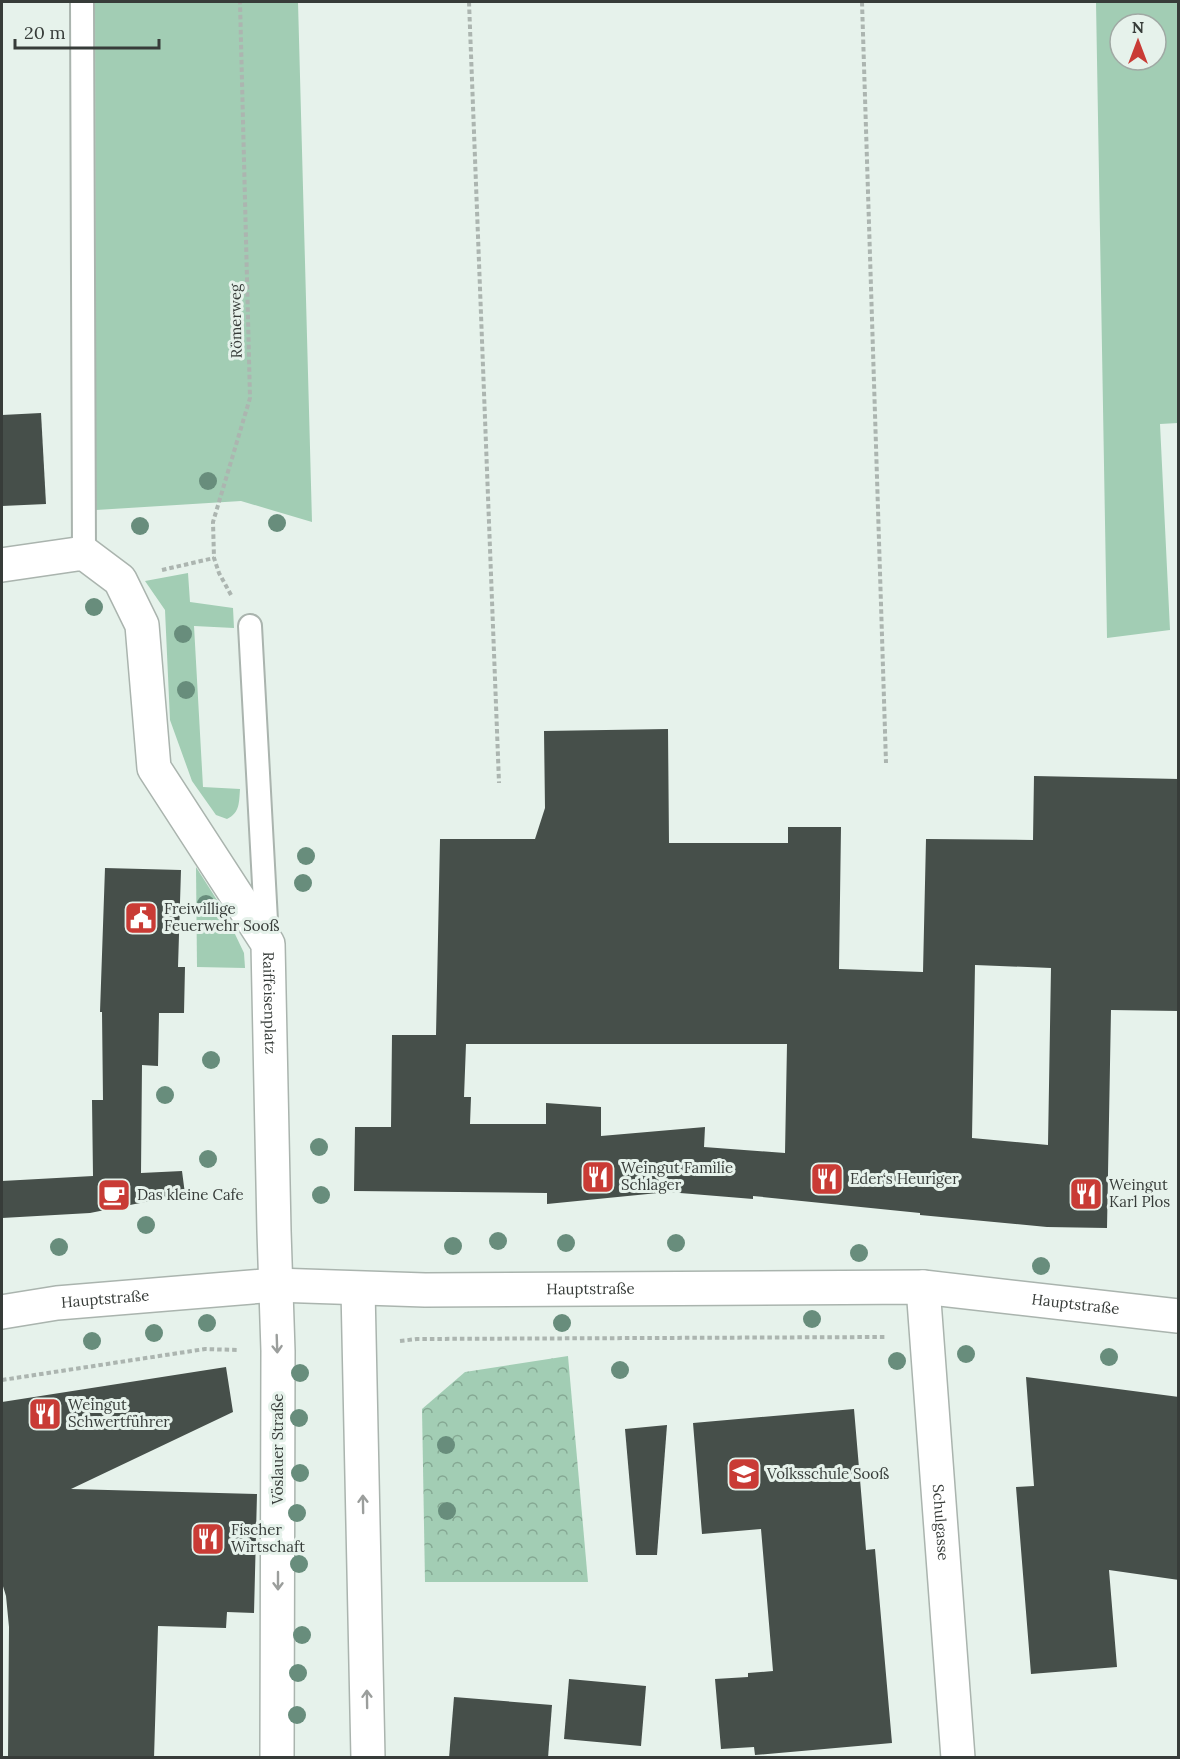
<svg xmlns="http://www.w3.org/2000/svg" width="1180" height="1759" viewBox="0 0 1180 1759" font-family="Lora,serif">
  <defs>
    <pattern id="park-crowns" width="20" height="18" patternUnits="userSpaceOnUse" patternTransform="scale(1.5)"><rect width="20" height="18" fill="#a2cdb4"/><path d="M2 6a3 3 0 1 1 6 0M12 15a3 3 0 1 1 6 0" fill="none" stroke="#85a893"/></pattern>
  </defs>
  <rect width="100%" height="100%" fill="#e6f2eb"/>
  <!-- grass -->
  <g fill="#a2cdb4" fill-rule="evenodd">
    <path d="M95,2h203l14,520 -71,-21 -145,9z"/>
    <path d="M1096,2h82v421l-18,1 10,206 -63,8zM1120,24h36v36h-36z"/>
    <path d="M188,573l2,29 43,6 1,20 -40,-2 9,161 37,2c-1,13 0,24 -13,30l-11,-4 -24,-34 -22,-61 -5,-110 -20,-29z"/>
    <path d="M196,867l28,44 20,42 1,15 -48,-1z"/>
  </g>
  <!-- park -->
  <path fill="url(#park-crowns)" d="M568,1356l20,226h-163l-3,-173 43,-37z"/>
  <!-- building -->
  <g fill="#464f4a" fill-rule="evenodd">
    <path d="M41,413l5,91 -44,2v-91z"/>
    <path d="M668,729l1,114h119v-16h53l-2,142 84,3 3,-133 107,1 1,-64 145,3v232l-68,-1 -4,218 -60,-1 -127,-12v-2l-167,-17v3l-85,-7 -121,12v-11l-193,-2 1,-64h36l1,-92h44l4,-196h95l10,-31 -1,-77zM975,965l76,3 -3,177 -76,-7zM466,1044h321l-2,109 -81,-6 1,-20 -104,9v-29l-55,-4v21h-76l1,-27h-7z"/>
    <path d="M105,868l76,2 -3,97h7l-1,46h-25l-1,53 -16,-1 -1,108 41,-2 3,23 -95,19 -88,5v-37l91,-5 -1,-76h11l-1,-88h-2z"/>
    <path d="M226,1367l7,45 -162,77 186,5 -3,119 -27,-1 -1,16 -68,-2 -4,132h-146l1,-131 -3,-31 -4,-13v-181z"/>
    <path d="M1026,1377l153,20v183l-70,-10 8,97 -86,7 -15,-187 18,-1z"/>
    <path d="M854,1409l12,141 9,-1 17,194 -137,12 -1,-8 -33,2 -6,-70 33,-2v-4l25,-2 -12,-142 -59,5 -9,-111z"/>
    <path d="M667,1425l-10,130h-21l-11,-126z"/>
    <path d="M569,1679l77,7 -5,60 -77,-7z"/>
    <path d="M454,1697l98,8 -4,53h-99z"/>
  </g>
  <g fill="none" stroke-linecap="round" stroke-linejoin="round">
    <defs>
      <g id="lane">
        <path d="M82,2l2,551"/>
        <path d="M250,626l17,313"/>
      </g>
      <g id="street">
        <path id="s1" d="M2,565l82,-12 36,27 22,45 12,143 114,176 6,287 4,120 -1,407"/>
        <path id="s2" d="M923,1287l35,471"/>
        <path d="M358,1289l10,469"/>
        <path id="s3" d="M2,1312l55,-9 218,-18 150,5 498,-3 255,29"/>
      </g>
    </defs>
    <!-- lane casing -->
    <use href="#lane" stroke="#aab4ae" stroke-width="26"/>
    <!-- street casing -->
    <use href="#street" stroke="#aab4ae" stroke-width="36"/>
    <!-- path -->
    <g stroke="#acb5b0" stroke-width="4" stroke-dasharray="4.5 3" stroke-linecap="butt">
      <path d="M469,2l30,781"/>
      <path d="M862,2l24,761"/>
      <path d="M162,570l52,-12"/>
      <path d="M231,595l-12,-22 -5,-15 -1,-36 37,-124 -10,-396"/>
      <path d="M400,1341l17,-2 468,-2"/>
      <path d="M2,1380l203,-31 32,1"/>
    </g>
    <!-- lane -->
    <use href="#lane" stroke="#fff" stroke-width="22"/>
    <!-- street -->
    <use href="#street" stroke="#fff" stroke-width="33"/>
  </g>
  <!-- trees -->
  <g fill="#688d7c">
    <circle cx="208" cy="481" r="9"/>
    <circle cx="277" cy="523" r="9"/>
    <circle cx="140" cy="526" r="9"/>
    <circle cx="94" cy="607" r="9"/>
    <circle cx="183" cy="634" r="9"/>
    <circle cx="186" cy="690" r="9"/>
    <circle cx="306" cy="856" r="9"/>
    <circle cx="303" cy="883" r="9"/>
    <circle cx="206" cy="904" r="9"/>
    <circle cx="211" cy="1060" r="9"/>
    <circle cx="165" cy="1095" r="9"/>
    <circle cx="319" cy="1147" r="9"/>
    <circle cx="208" cy="1159" r="9"/>
    <circle cx="321" cy="1195" r="9"/>
    <circle cx="146" cy="1225" r="9"/>
    <circle cx="498" cy="1241" r="9"/>
    <circle cx="566" cy="1243" r="9"/>
    <circle cx="676" cy="1243" r="9"/>
    <circle cx="453" cy="1246" r="9"/>
    <circle cx="59" cy="1247" r="9"/>
    <circle cx="859" cy="1253" r="9"/>
    <circle cx="1041" cy="1266" r="9"/>
    <circle cx="812" cy="1319" r="9"/>
    <circle cx="207" cy="1323" r="9"/>
    <circle cx="562" cy="1323" r="9"/>
    <circle cx="154" cy="1333" r="9"/>
    <circle cx="92" cy="1341" r="9"/>
    <circle cx="966" cy="1354" r="9"/>
    <circle cx="1109" cy="1357" r="9"/>
    <circle cx="897" cy="1361" r="9"/>
    <circle cx="620" cy="1370" r="9"/>
    <circle cx="300" cy="1373" r="9"/>
    <circle cx="299" cy="1418" r="9"/>
    <circle cx="446" cy="1445" r="9"/>
    <circle cx="300" cy="1473" r="9"/>
    <circle cx="447" cy="1511" r="9"/>
    <circle cx="297" cy="1513" r="9"/>
    <circle cx="299" cy="1564" r="9"/>
    <circle cx="302" cy="1635" r="9"/>
    <circle cx="298" cy="1673" r="9"/>
    <circle cx="297" cy="1715" r="9"/>
  </g>
  <!-- one-way arrows -->
  <defs><path id="oneway-shaft" d="M-6 0H5M1.5-3L5.5 0L1.5 3" fill="none" stroke-width="1.6" stroke-linecap="round" stroke-linejoin="round" transform="scale(1.5)"/></defs>
  <g stroke="#9b9e9c">
    <use href="#oneway-shaft" transform="translate(277 1344) rotate(88)"/>
    <use href="#oneway-shaft" transform="translate(363 1504) rotate(-91)"/>
    <use href="#oneway-shaft" transform="translate(278 1581) rotate(90)"/>
    <use href="#oneway-shaft" transform="translate(367 1699) rotate(-91)"/>
  </g>
  <!-- icons -->
  <defs>
    <symbol id="civic-square" viewBox="-11 -11 22 22"><rect x="-9" y="-9" width="18" height="18" rx="4" fill="#c93b35" stroke="#e6f2eb"/><path d="M-.6-6.5H3V-4.5H.6V-3L4-1V1h2V6H-6V1h2V-1L-.6-3ZM-1.2 2.5V6h2.4V2.5Z" fill="#fff"/></symbol>
    <symbol id="restaurant-square" viewBox="-11 -11 22 22"><rect x="-9" y="-9" width="18" height="18" rx="4" fill="#c93b35" stroke="#e6f2eb"/><path d="M-5-6h1v4h1v-4h1v4h1v-4h1v5L-1.5 .5V6h-2V.5L-5-1ZM5-6V6H3V1.5H1.5Q1.5-4 5-6Z" fill="#fff"/></symbol>
    <symbol id="cafe-square" viewBox="-11 -11 22 22"><rect x="-9" y="-9" width="18" height="18" rx="4" fill="#c93b35" stroke="#e6f2eb"/><path d="M-5.5-4.5H6V0H3Q3 3.5 0 3.5H-2.5Q-5.5 3.5-5.5 0ZM3-3.2v2h1.7v-2ZM-6 4.5H4V6H-6Z" fill="#fff"/></symbol>
    <symbol id="school-square" viewBox="-11 -11 22 22"><rect x="-9" y="-9" width="18" height="18" rx="4" fill="#c93b35" stroke="#e6f2eb"/><path d="M0-5L7-2L0 1L-7-2ZM-4 1L0 2.5L4 1V4Q0 6-4 4Z" fill="#fff"/></symbol>
  </defs>
  <g fill-rule="evenodd">
    <use href="#civic-square" x="122" y="899" width="38" height="38"/>
    <use href="#restaurant-square" x="579" y="1158" width="38" height="38"/>
    <use href="#restaurant-square" x="808" y="1160" width="38" height="38"/>
    <use href="#restaurant-square" x="1067" y="1175" width="38" height="38"/>
    <use href="#cafe-square" x="95" y="1176" width="38" height="38"/>
    <use href="#restaurant-square" x="26" y="1395" width="38" height="38"/>
    <use href="#school-square" x="725" y="1455" width="38" height="38"/>
    <use href="#restaurant-square" x="189" y="1520" width="38" height="38"/>
  </g>
  <g text-anchor="middle" stroke-width="6" stroke-linejoin="round" paint-order="stroke">
    <!-- street labels -->
    <g font-size="15" fill="#373c39" stroke="#e6f2eb">
      <text transform="translate(236 321) rotate(-91)" y="5">Römerweg</text>
      <text dy="5" stroke="none"><textPath href="#s1" startOffset="590">Raiffeisenplatz</textPath></text>
      <text dy="5" stroke="none"><textPath href="#s3" startOffset="590">Hauptstraße</textPath></text>
      <text dy="5" stroke="none"><textPath href="#s3" startOffset="104">Hauptstraße</textPath></text>
      <text dy="5" stroke="none"><textPath href="#s3" startOffset="1076">Hauptstraße</textPath></text>
      <text transform="translate(278 1449) rotate(-90)" y="5">Vöslauer Straße</text>
      <text dy="5" stroke="none"><textPath href="#s2" startOffset="236">Schulgasse</textPath></text>
    </g>
    <!-- poi labels -->
    <g font-size="15" fill="#373c39" stroke="#e6f2eb" text-anchor="start">
      <text x="164" y="914">Freiwillige<tspan x="164" dy="17">Feuerwehr Sooß</tspan></text>
      <text x="621" y="1173">Weingut Familie<tspan x="621" dy="17">Schlager</tspan></text>
      <text x="850" y="1184">Eder‘s Heuriger</text>
      <text x="1109" y="1190">Weingut<tspan x="1109" dy="17">Karl Plos</tspan></text>
      <text x="137" y="1200">Das kleine Cafe</text>
      <text x="68" y="1410">Weingut<tspan x="68" dy="17">Schwertführer</tspan></text>
      <text x="767" y="1479">Volksschule Sooß</text>
      <text x="231" y="1535">Fischer<tspan x="231" dy="17">Wirtschaft</tspan></text>
    </g>
  </g>
  <!-- border -->
  <rect width="1180" height="1759" fill="none" stroke="#373c39" stroke-width="6"/>
  <!-- north arrow -->
  <g transform="translate(1138 42)"><circle r="28" fill="#e6f2eb" stroke="#a0a9a4" stroke-width="1.5"/>
  <path d="M0-4.5L10 22L0 15L-10 22Z" fill="#c93b35"/>
  <text y="-9" font-size="16" font-weight="bold" text-anchor="middle" fill="#373c39">N</text>
  </g>
  <!-- scale -->
  <path d="M15 39v9h144v-9" fill="none" stroke="#373c39" stroke-width="3"/>
  <text x="24" y="39" font-size="18" fill="#373c39" stroke="#e6f2eb" stroke-width="4.5" paint-order="stroke">20 m</text>
</svg>
